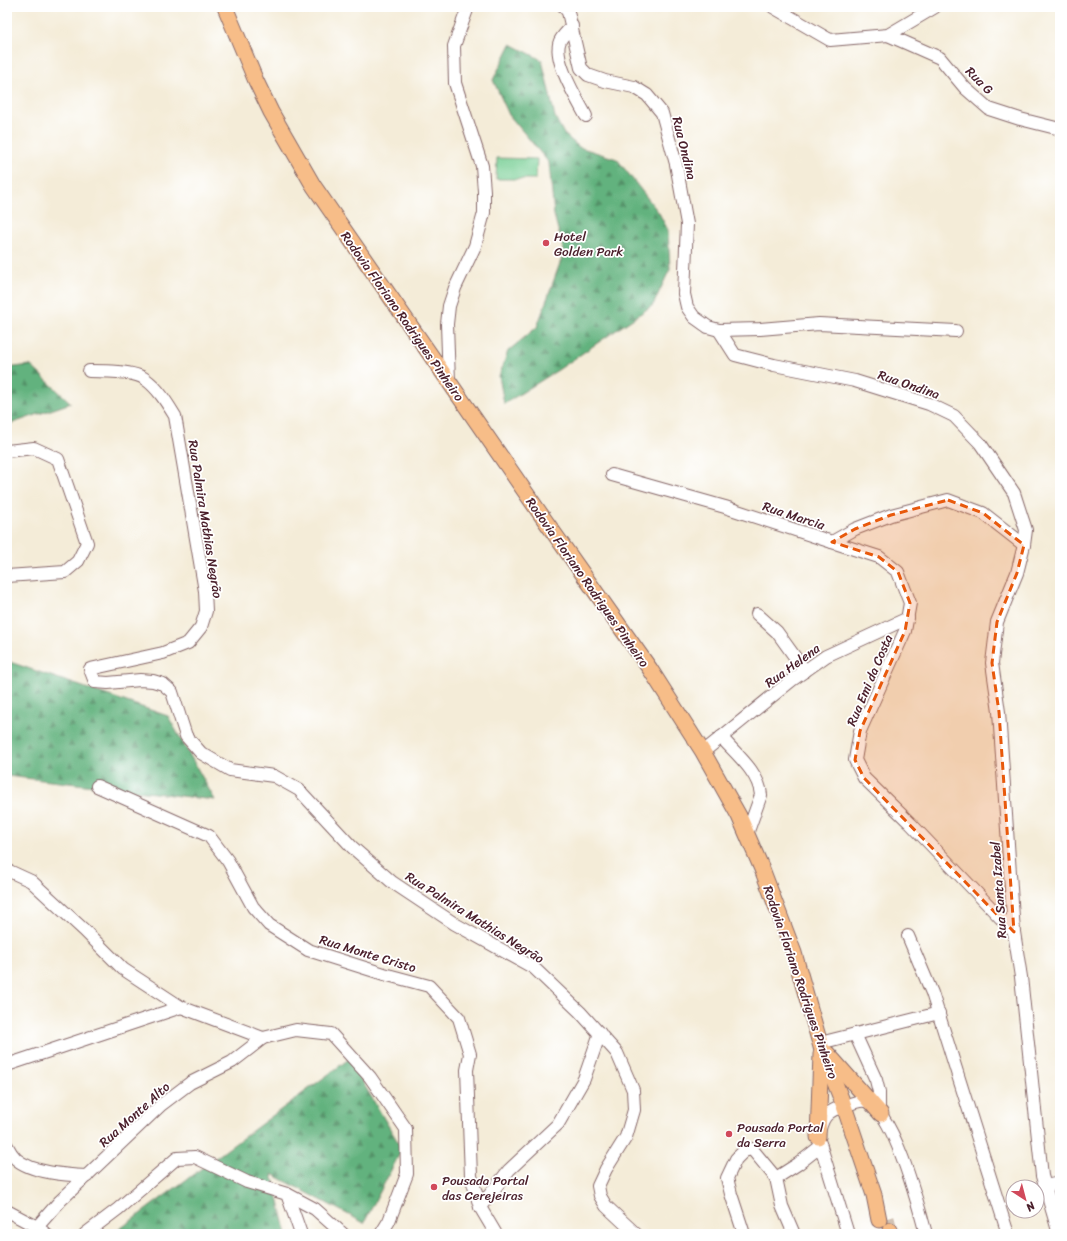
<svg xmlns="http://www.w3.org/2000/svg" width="1067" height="1241" viewBox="0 0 1067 1241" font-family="Sriracha,sans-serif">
  <defs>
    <pattern id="forest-firs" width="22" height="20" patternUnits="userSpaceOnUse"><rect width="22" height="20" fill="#62b27e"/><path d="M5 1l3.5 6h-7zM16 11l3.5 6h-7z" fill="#539067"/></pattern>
  </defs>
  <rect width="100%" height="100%" fill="#fff"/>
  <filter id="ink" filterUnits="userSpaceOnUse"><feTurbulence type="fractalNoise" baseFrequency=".025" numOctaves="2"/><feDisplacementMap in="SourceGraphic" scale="8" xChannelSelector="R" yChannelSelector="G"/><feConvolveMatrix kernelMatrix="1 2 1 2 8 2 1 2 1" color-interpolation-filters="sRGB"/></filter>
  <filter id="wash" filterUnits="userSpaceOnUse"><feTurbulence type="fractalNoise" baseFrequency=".012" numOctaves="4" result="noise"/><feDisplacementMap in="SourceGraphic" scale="16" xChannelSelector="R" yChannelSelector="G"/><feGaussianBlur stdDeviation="0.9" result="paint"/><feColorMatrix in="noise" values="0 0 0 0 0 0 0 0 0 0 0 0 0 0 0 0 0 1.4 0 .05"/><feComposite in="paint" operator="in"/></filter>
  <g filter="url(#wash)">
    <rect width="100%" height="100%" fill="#f4ecd8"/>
    <!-- grass -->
    <path fill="#78cf95" stroke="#617760" d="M497,158l40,1 -1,20h-40z"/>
    <!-- forest -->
    <g fill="url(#forest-firs)" stroke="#566854">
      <path d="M511,44l31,16 13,57 9,17 15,13 38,12 42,54 9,17 2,39 -17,36 -95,65 -54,34 -5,-28 9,-25 29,-24 27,-75 -10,-37 -5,-52 -40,-48 -16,-35z"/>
      <path d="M30,365l41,38 -64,22v-57z"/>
      <path d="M7,661l161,55 47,84 -208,-24z"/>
      <path d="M349,1059l53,90 -38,74 -92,-49 15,60h-174z"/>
    </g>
  </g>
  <g filter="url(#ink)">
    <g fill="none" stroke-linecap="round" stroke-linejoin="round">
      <!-- major-tunnel -->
      <path stroke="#d2c3b5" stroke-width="15" stroke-dasharray="15 8" stroke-linecap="butt" d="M887,1218l3,12"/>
      <defs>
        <g id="minor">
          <path d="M564,7l4,5 13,56 7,7 17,6 29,6 13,8 15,18 14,51 11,60 -3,70 3,13 7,10 14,10 11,3 41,-1 59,-5 137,7"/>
          <path d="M773,7l57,33 58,-5 47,-28"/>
          <path d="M572,26c-4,5 -10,10 -12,15 -8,18 17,58 26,75"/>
          <path d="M888,35l52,23 25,30 24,21 31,10 40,10"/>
          <path d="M719,330l16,25 39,10 81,16 74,23 25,12 26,27 34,50 12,37 -2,15 -7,28 -20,49 -5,41 7,49 15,220 7,45 21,199 17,58"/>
          <path d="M89,371c14,0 46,0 56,8 13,9 22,24 30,37l30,175 1,20 -5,16 -13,16 -25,10 -73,16 5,13 13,1 32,-3 13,1 10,3 9,8 14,44 15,17 29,17 44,6 25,14 53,57 40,35 63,42 79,44 46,44 37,41 16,37 1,20 -8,27 -20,32 -8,17 2,10 6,10 30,28"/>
          <path d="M449,382l-2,-58 2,-18 6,-18 20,-42 9,-33v-22l-2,-25 -27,-83 -1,-37 14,-39"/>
          <path d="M7,451l27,-3 24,11 29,84 -9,18 -13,11 -58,4"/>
          <path d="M612,475l113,32 107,35 23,-13 36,-14 57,-15 35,13 41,32"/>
          <path d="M832,542l47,15 19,15 12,31 -5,28 -45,100 -5,29 9,18 47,46 103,108"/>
          <path d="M757,614l20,18 28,39"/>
          <path d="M721,737c15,17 38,35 40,58l-14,39"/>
          <path d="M703,752l89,-72 34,-24 82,-38"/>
          <path d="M97,786l112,50 19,25 25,46 16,18 39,25 76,24 45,12 30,32 11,36 -3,16 4,106 9,31 16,27"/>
          <path d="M7,870l24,11 53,49 39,39 58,38 82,31"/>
          <path d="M908,936l24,57 76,241"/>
          <path d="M855,1034l21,46 3,12v18"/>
          <path d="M820,1043l119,-30"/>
          <path d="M7,1065l174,-58"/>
          <path d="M7,1146c2,4 5,9 9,13 16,14 51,16 71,17"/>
          <path d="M1045,1186l15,-3"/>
          <path d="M287,1194l28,15 28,25"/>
          <path d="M480,1207l29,-37 49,-46 26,-45 16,-46"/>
          <path d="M7,1211l30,16 9,7"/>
          <path d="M37,1227l23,-26 101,-96 29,-22 42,-21 31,-24 33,-8 35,4 39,43 36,52 1,45 -18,47 -8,13"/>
          <path d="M85,1234l33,-25 59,-51 18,-1 52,25 40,12 14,40"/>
          <path d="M744,1234l-13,-40 -4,-16 9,-19 8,-8 8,-2 24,29"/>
          <path d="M794,1234l-12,-28 -6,-28 22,-14 23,-18"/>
          <path d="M848,1234l-30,-97c4,-19 7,-26 27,-31 5,-2 14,-6 20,-5 28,7 54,107 61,133"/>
        </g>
        <g id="major">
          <path d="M225,7l31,74 15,31 42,73 231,334 106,150 53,83 36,64 23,53 32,84 27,94 23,59 30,89 5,25"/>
          <path d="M827,1053l54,61"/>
          <path d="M818,1137l3,-83"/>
          <path d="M890,1230l1,4"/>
        </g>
      </defs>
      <!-- minor casing -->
      <use href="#minor" stroke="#866768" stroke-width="14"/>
      <!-- major casing -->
      <use href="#major" stroke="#866768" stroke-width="17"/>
      <!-- minor -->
      <use href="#minor" stroke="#fff" stroke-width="12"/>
      <!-- major -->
      <use href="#major" stroke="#f7bd88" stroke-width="15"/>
    </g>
  </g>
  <!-- marked area -->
  <path fill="#e8590c" fill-opacity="0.2" stroke="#e8590c" stroke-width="3" stroke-dasharray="8 5" stroke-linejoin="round" d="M948,500l35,13 41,32 -7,28 -20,49 -5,41 7,49 15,220 -150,-154 -9,-18 5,-29 45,-100 5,-28 -12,-31 -19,-15 -47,-15 23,-13 36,-14z"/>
  <!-- markers -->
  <g fill="#d1495b" stroke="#fff" stroke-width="1.5">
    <circle cx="546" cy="243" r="4"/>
    <circle cx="729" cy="1134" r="4"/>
    <circle cx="434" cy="1187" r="4"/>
  </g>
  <g text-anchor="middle" stroke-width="3.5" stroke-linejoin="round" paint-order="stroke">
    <!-- street labels -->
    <g font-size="13" fill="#4a1f2b" stroke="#fff">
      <text transform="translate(980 80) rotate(45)" y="5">Rua G</text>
      <text transform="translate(685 148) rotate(76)" y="5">Rua Ondina</text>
      <text transform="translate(403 316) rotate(55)" y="5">Rodovia Floriano Rodrigues Pinheiro</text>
      <text transform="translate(909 384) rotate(19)" y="5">Rua Ondina</text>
      <text transform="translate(794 515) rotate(18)" y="5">Rua Marcia</text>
      <text transform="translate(206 519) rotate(81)" y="5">Rua Palmira Mathias Negrão</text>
      <text transform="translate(588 582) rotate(55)" y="5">Rodovia Floriano Rodrigues Pinheiro</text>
      <text transform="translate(792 665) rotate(-36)" y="5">Rua Helena</text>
      <text transform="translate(869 680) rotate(-67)" y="5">Rua Emi da Costa</text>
      <text transform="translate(998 890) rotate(-94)" y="5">Rua Santa Izabel</text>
      <text transform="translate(475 917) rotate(32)" y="5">Rua Palmira Mathias Negrão</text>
      <text transform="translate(368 953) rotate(17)" y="5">Rua Monte Cristo</text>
      <text transform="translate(801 982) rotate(71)" y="5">Rodovia Floriano Rodrigues Pinheiro</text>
      <text transform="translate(134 1114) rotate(-42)" y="5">Rua Monte Alto</text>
    </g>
    <!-- poi labels -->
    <g font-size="13" fill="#4a1f2b" stroke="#fff" text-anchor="start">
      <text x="554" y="241">Hotel<tspan x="554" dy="15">Golden Park</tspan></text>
      <text x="737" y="1132">Pousada Portal<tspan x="737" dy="15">da Serra</tspan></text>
      <text x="442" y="1185">Pousada Portal<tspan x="442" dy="15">das Cerejeiras</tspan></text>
    </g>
  </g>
  <!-- margin -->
  <rect width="1067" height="1241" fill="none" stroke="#fff" stroke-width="24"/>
  <!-- north arrow -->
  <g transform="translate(1025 1199) rotate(144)"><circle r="19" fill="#ffffff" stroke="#b7a5aa"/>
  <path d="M0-3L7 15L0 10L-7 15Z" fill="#d1495b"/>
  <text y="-6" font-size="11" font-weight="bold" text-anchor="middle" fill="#4a1f2b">N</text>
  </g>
</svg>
